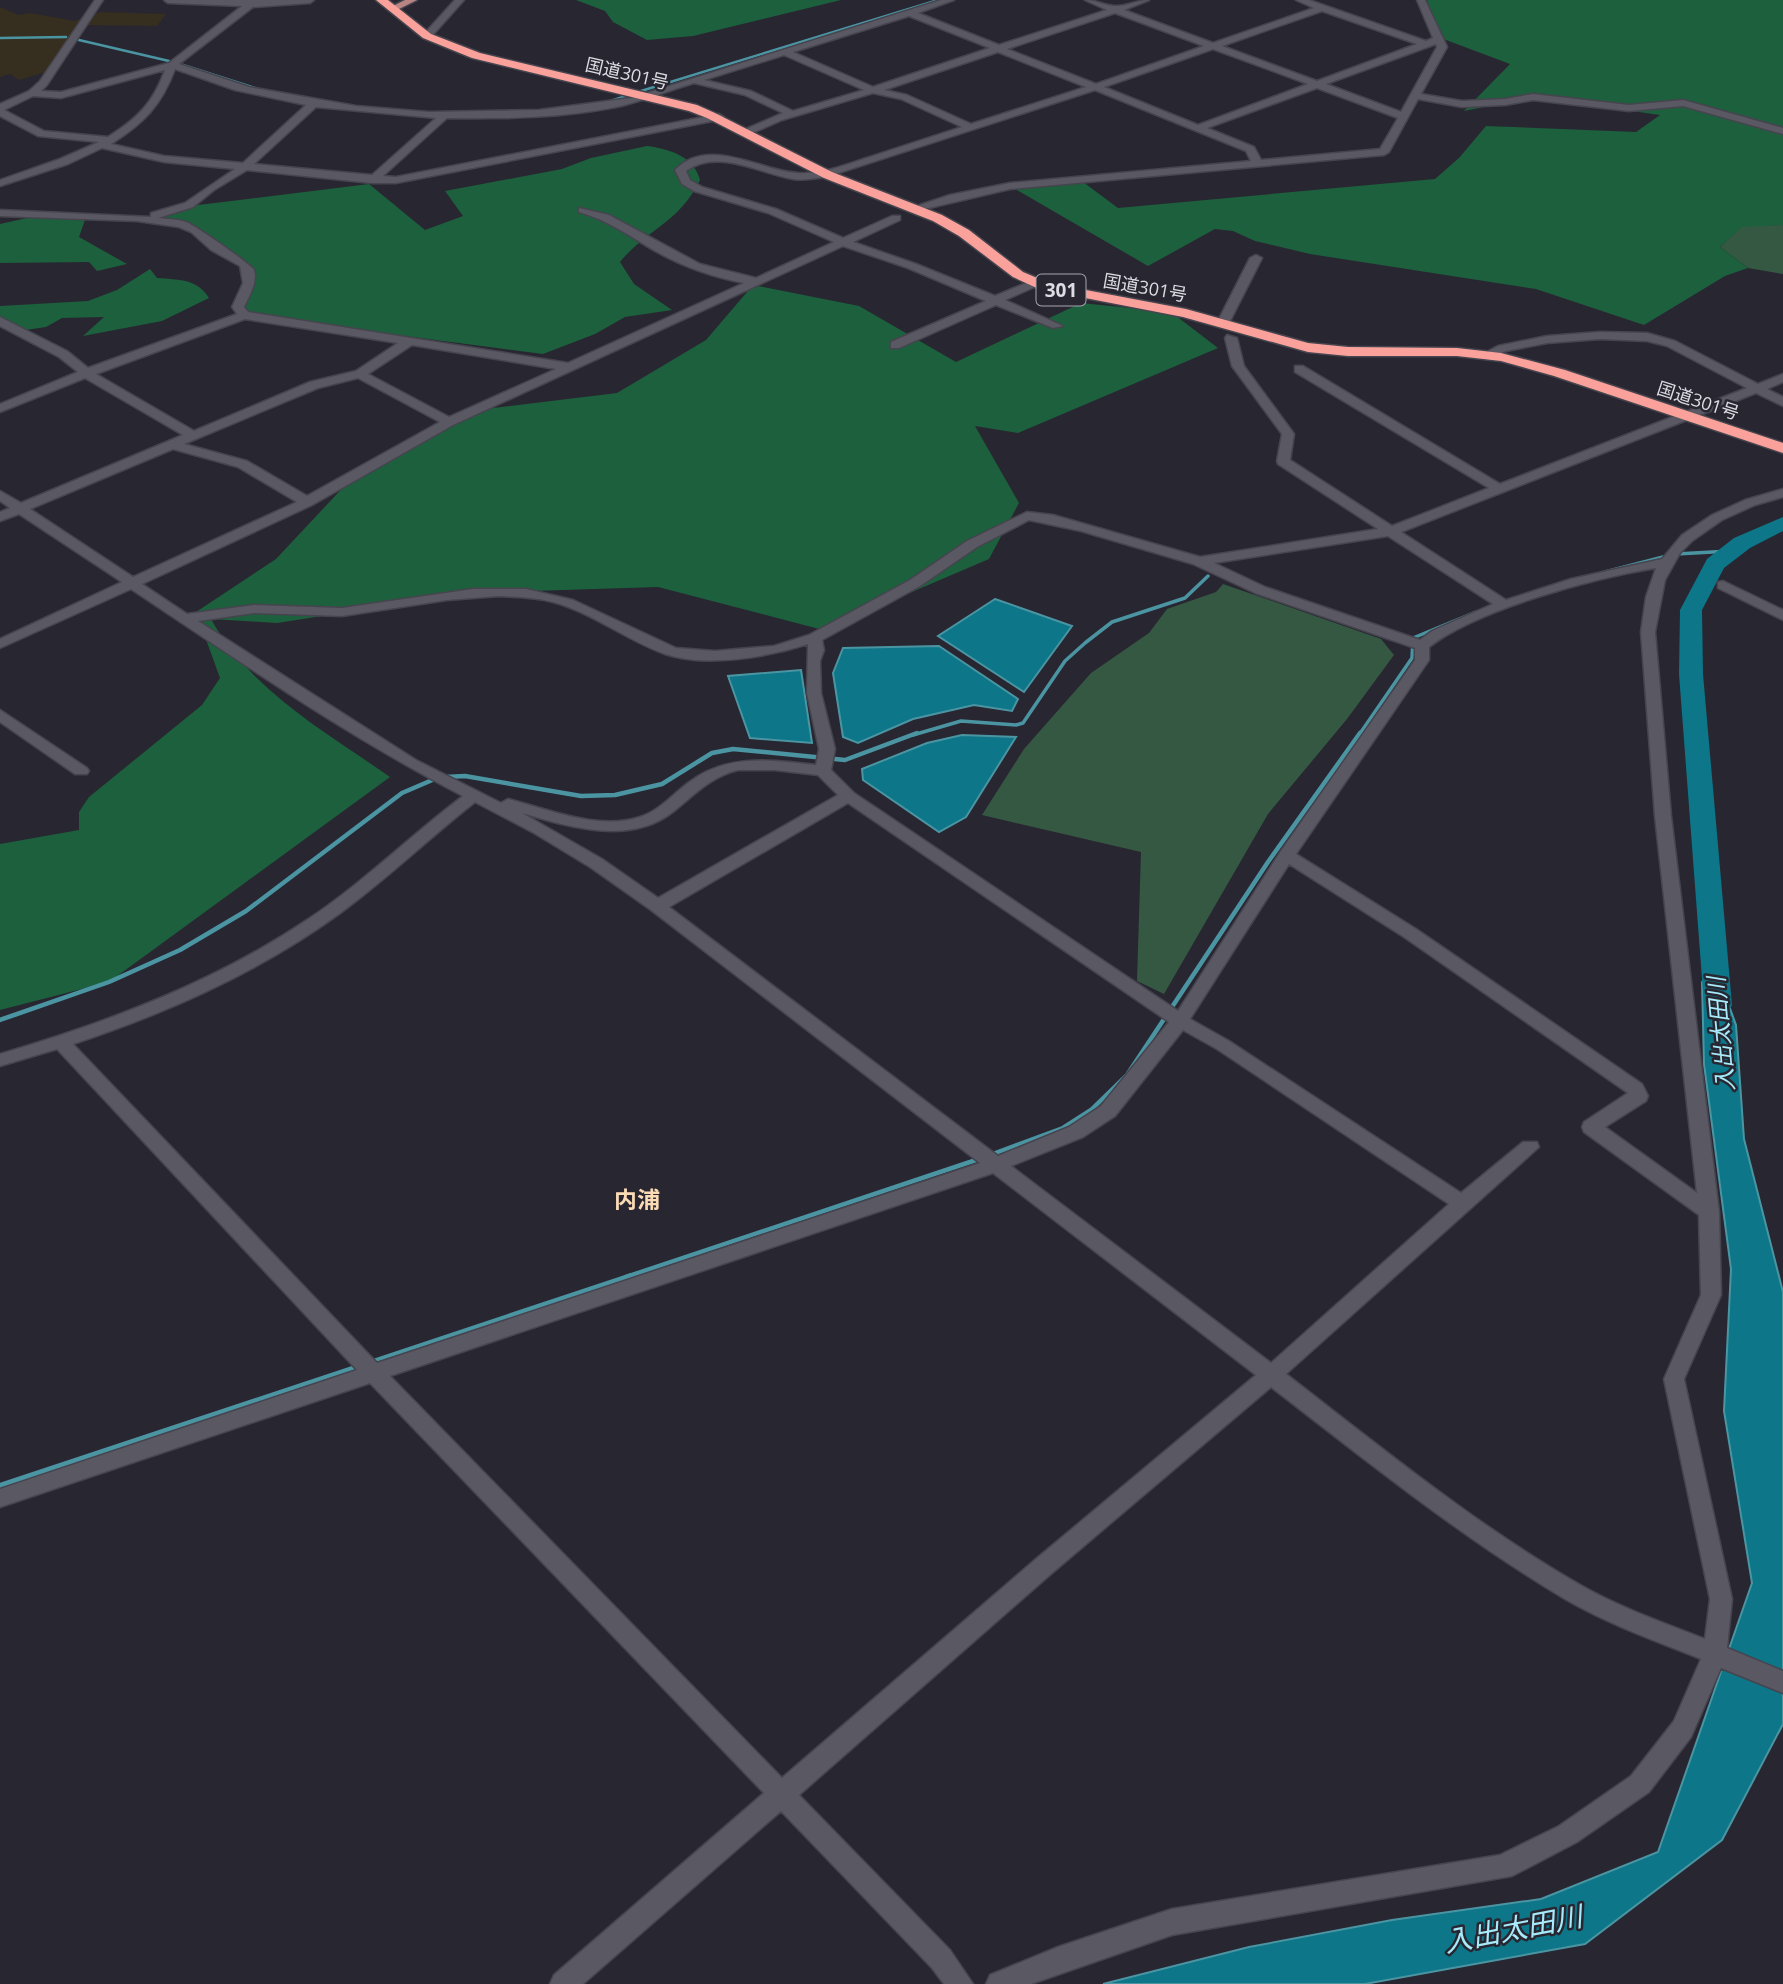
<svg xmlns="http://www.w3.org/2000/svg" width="1783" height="1984" viewBox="0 0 1783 1984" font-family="'Open Sans','Noto Sans JP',sans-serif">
  <rect width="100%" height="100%" fill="#282631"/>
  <!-- industrial -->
  <path fill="#362e1e" d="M0,7l18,8 12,-2 45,8 26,-9 65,2 -9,12 -80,-1 -31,47 -27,8 -9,-6 -10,3z"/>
  <!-- green -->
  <g fill="#355843">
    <path d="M1783,225v49l-35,-6 -28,-21 22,-21z"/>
    <path d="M1223,584l158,55 13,16 -47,64 -79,95 -104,180 -27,-13 4,-129 -159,-37 42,-66 67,-76 58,-40 18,-24 49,-17z"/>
  </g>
  <!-- forest -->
  <g fill="#1d603d">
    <path d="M576,0h265l-148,36 -46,4 -34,-18 -8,-11z"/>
    <path d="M1427,0h356v225l-41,2 -22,20 28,21 -23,8 -81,49 -108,-36 -226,-35 -55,-13 -22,-10 -18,-2 -67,37 -138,-80 65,-10 43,32 317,-29 24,-21 27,-32 150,6 24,-17 -127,-18 -69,14 46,-47 -72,-27z"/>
    <path d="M647,146c22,3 47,10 53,34 -22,44 -52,48 -80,82l14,22 38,26 -47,7 -30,17 -52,20 -299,-39 4,-45 -62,-44 -37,-10 41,-10 179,-22 56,46 38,-14 -18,-25 117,-22 29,-11z"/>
    <path d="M36,216l50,1 -7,20 48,27 -30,7 -8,-9 -89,1v-39z"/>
    <path d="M150,269l7,9c21,2 40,0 52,20l-47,23 -79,15 21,-19 -42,1 -16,9 -27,4 -19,-12v-13l88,-5 29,-11z"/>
    <path d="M753,285l106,21 97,56 125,-59 90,9 47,36 -200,85 -43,-7 44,77 -30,56 -166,71 -165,-43 -187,6 -194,30 -66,-4c39,71 115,113 179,158l-281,205 -109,28v-166l79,-14v-18l10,-15 113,-92 18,-27 -24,-66 80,-53 89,-95 120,-55 132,-16 89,-53z"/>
  </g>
  <!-- water -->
  <g fill="#0d7688" stroke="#4b95a3" stroke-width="2">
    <path d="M995,599l77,27 -48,66 -86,-56z"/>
    <path d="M939,646l79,53 -6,12 -38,-6 -61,14 -55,24 -15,-6 -10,-64 10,-25z"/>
    <path d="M801,670l11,73 -62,-5 -22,-62z"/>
    <path d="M962,735l54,2 -50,80 -27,15 -76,-52 -1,-11 65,-26z"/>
    <path d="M1715,967l21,58 8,114 39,153v432l-61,116 -137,104 -220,40h-262l146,-37 143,-27 149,-21 117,-47 94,-269 -28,-172 7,-142 -27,-205 -2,-82z"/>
  </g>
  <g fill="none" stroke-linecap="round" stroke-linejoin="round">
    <!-- stream-far3 -->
    <g stroke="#4b95a3" stroke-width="2.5">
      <path d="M0,38l66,-1"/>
      <path d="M79,40l90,21"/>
      <path d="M180,64l78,25"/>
      <path d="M641,91l297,-91"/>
      <path d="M607,102l19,-6"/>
    </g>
    <!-- stream-far2 -->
    <g stroke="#4b95a3" stroke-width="3.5">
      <path d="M1676,554l55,-3"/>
      <path d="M1605,572l62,-16"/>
      <path d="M913,735l48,-14 55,4 7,-2 42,-62 20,-18 27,-21 73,-24 23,-22"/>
      <path d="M1359,735l53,-77 1,-20 63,-26"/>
    </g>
    <!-- stream-far1 -->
    <g stroke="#4b95a3" stroke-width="4.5">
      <path d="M445,777l20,-1 116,20 34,-1 47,-11 50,-31 21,-4 112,11 72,-27"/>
      <path d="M0,1020l109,-38 71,-32 66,-39 156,-118 35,-15"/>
      <path d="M990,1155l73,-27 28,-18 36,-35 141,-213 92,-129"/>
      <path d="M626,1277l353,-118"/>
    </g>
    <!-- stream -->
    <g stroke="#4b95a3" stroke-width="6">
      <path d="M370,1363l261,-87"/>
      <path d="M0,1486l358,-119"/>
    </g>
    <!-- river -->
    <path fill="#0d7688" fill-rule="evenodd" d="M1783,517v14l-33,17 -26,20 -22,42 1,64 29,331 -4,7 -10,3 -10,-3 -4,-7 -25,-331 1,-64 27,-51 27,-21z"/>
    <defs>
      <g id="minor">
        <path d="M95,0h8l-56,85 -6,6 20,1 108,-29 73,-57 -74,-3 -4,-3h150l-4,3 -57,4 -74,57 70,23 107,19 73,6 110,-2 92,-12 310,-98h13l-36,13 81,32 108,-35 -22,-10c11,0 18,5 29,6 10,1 24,-6 35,-6l-25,10 89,33 101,-35 -18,-8h13l117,41 7,-3 -16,-38h8l22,47 -26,47 41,7 43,-2 28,-5 96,11 54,-5 100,28v6l-100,-28 -54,5 -96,-11 -28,5 -43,2 -44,-8 -29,53 -5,3 -374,34 -94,22 -5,-3 39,-13 60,-12 241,-22 -5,-10 -151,-61 -269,87c-11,1 -22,4 -33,2 -34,-6 -76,-31 -107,-8l4,9 12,7 74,22 67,29 49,-22h8v4l-47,22 63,22 79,32 36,-15h8v4l-34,15 58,26 -10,2 -57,-23 -97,43h-8v-6l95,-41 -78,-33 -65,-22 -390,179 -141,80 -170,79 45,30 67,-9 88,3 131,-19h53l47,11 103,48 39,3 59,-5 35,-11 101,-55 57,-39 60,-29 26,3 147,42 178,-28 -100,-65 -1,-3 5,-27 -50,-68 -7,-28 2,-3 10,3 7,28 50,68 -4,26 102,66 97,-38 -194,-116v-6h8l197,118 247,-96 -80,-42 -20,-5 -47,-2 -53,4 -41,8 -19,8 -6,-4 17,-9 49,-10 53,-4 47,1 28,8 83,43 25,-10v8l-16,7 16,8v9l-27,-13 -355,139 105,68 65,-21 91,-20 20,-24 30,-20 33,-15 38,-11v8l-28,8 -33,15 -30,21 -12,12 -15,27 -10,52 16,184 48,396 2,83 -37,84 48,220 -5,49 56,23v22l-62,-25 -30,69 -42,55 -72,50 -65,34 -340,59 -141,49h-45l4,-9 68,-28 114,-38 328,-54 59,-29 72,-50 43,-55 27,-62c-45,-18 -93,-35 -136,-60 -104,-62 -198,-138 -294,-212l-219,186 -253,222 151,155 23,34h-29l-12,-16 -151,-157 -198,173h-33l4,-9 210,-182 -394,-410 -370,124v-18l357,-119 -300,-321 -57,17v-12c109,-32 215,-72 310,-136 54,-36 101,-83 153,-122 -116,-60 -224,-135 -332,-207l-131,59v-9l122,-57 -103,-68 -19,7v-9l10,-4 -10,-7v-10l21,12 162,-68 -98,-57 -85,34v-8l78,-32 -19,-15 -59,-31v-9l67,34 21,17 149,-54 -5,-7 11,-24 -3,-17 -29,-16 -20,-18 -12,-5 -42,-6 -137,-5v-6l151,7v-4l34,-10 50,-34 -71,-7 -62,-14 -34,16 -68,22v-6l60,-21 39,-17 -61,-6 -38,-20v-12l29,-13 11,-10zM1322,11l95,33 -100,37 -95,-35zM1115,13l89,33 -108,38 -89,-35zM909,16l81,32 -117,39 -80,-35zM1436,44l1,3 -36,65 -75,-28zM1213,49l95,35 -110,41 -94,-38zM998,52l88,35 -115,37 -64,-29 -23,-5zM784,55l80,35 -71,21 -42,-20 -47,-11zM175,69l60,21 71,15 -63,58 -79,-7 -53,-12c33,-21 50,-38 64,-75zM165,70c-12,33 -27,48 -57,67l-64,-6 -40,-21 29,-14 28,2zM694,83l51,12 38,18 -37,16 -1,2 5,3 32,-14 91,-27 28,6 61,28c-31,10 -62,20 -92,30 -23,7 -48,18 -73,16 -38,-3 -89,-37 -122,-3l7,14 12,7 74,22 66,29 -78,36 -56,-14 -91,-49 -30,-7v4c29,8 52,25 78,40 27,15 56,25 87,31l-176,80 -320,-51 -4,-5c5,-11 14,-25 10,-37 -2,-5 -61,-46 -68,-48 -9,-3 -19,-3 -28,-4l35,-11 21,-17 33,-20 125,13h24l327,-64 1,-2 -5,-3 -323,63 -13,-1 64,-58c57,1 118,0 174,-12 25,-6 49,-16 73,-23zM1317,88l81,30 -18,31 -119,11 -7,-13 -47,-19zM316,107l120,11 -64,57 -118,-11zM245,319l153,24 -42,28 -46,11 -116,49 -98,-57zM412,345l144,24 -107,48 -81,-43zM358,378l82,44 -133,74 -60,-35 -63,-17 134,-56zM173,449l65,18 59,35 -164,75 -103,-68zM1029,520l52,11 112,33 62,29 160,55v12l-134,191 -103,160 -324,-218 -23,-23 4,-21 -14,-56 -1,-32 4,-11 -2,-10 98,-54 57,-39zM1388,536l105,68 -61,27 -12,9 -155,-53 -51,-24zM1656,568l-10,29 -5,35 14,184 42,377 -92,-66 41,-26 2,-5 -6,-12 -226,-155 -120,-75 133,-194v-13c49,-38 165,-69 227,-79zM499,596c18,1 36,1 54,6 40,11 73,38 112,52 41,14 103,3 143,-10l-1,49 12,56 -3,16c-46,-5 -89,-12 -128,18 -16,12 -29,28 -48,34 -42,14 -92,-8 -132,-18l-7,4 -85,-43 -218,-139 56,-8 88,3 105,-16zM738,770h37l43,5 20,20 -180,103 -56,-39 -80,-46c47,14 109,33 152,-2 20,-16 38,-35 64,-41zM475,802l59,31 56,34 61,43 329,253 -603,200 -304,-319c94,-31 186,-72 266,-130 48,-35 90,-76 136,-112zM848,803l321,219 -68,84 -32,21 -71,29 -329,-249zM1289,864l115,73 224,156 -44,29 -2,5 2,5 115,83 2,80 -37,84 46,220 -5,40c-41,-16 -84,-31 -123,-53 -105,-60 -200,-138 -296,-212l253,-227 -2,-5h-14l-62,51 -232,-152 -39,-22zM1183,1030l34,19 232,155 -178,159 -260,-197 72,-29 32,-21zM993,1173l263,202 -220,184 -254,219 -392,-402z"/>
        <path d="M455,0h9l-34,38h-6v-4z"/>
        <path d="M1256,255l6,3 -33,65 -10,2 -2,-2 33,-65z"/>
        <path d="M1723,581l60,29v10l-65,-32v-6z"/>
        <path d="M0,710l87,58 2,3 -2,3h-12l-75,-52z"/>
      </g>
      <path id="major" d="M405,0h12l-22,11 -8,-2z"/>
      <path id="highway" d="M376,0h12l43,34 49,19 217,52 18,8 117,59 110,43 27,15 54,42 26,11 137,26 122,34 40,4 109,1 44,5 64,17 218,73v10l-229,-77 -53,-15 -44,-5h-109l-40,-4 -125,-35 -144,-28 -26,-12 -54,-41 -26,-15 -109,-43 -117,-60 -18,-7 -217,-53 -49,-20z"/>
    </defs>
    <!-- minor casing -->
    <use href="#minor" stroke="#46444e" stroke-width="3"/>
    <!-- major casing -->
    <use href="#major" stroke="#46444e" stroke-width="3"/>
    <!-- highway casing -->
    <use href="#highway" stroke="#46444e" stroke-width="3"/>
    <!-- minor -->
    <use href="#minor" fill="#595863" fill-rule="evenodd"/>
    <!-- major -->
    <use href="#major" fill="#b98484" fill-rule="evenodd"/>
    <!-- highway -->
    <use href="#highway" fill="#f9a19a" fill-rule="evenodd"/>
  </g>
  <g text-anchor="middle" stroke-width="5" stroke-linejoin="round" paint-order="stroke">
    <!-- far-street labels -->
    <g font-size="18" fill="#dddce3" stroke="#282631">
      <text transform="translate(627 74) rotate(13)" y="6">国道301号</text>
      <text transform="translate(1145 288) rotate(10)" y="6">国道301号</text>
      <text transform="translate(1698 401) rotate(18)" y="6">国道301号</text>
    </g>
    <!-- shield labels -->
    <rect fill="#282631" stroke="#a7a5ae" stroke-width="2" x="1036.5" y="274.5" width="49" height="31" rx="5"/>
    <g font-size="19" font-weight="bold" fill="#dddce3">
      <text x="1061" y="297">301</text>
    </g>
    <!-- water labels -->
    <g font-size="23" font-style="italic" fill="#a7ebfb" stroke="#282631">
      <text transform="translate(1721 1034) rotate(-95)" y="8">入出太田川</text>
    </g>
    <!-- neighbourhood labels -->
    <g font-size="23" font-weight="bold" fill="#fadbb5" stroke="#282631">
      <text x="637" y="1208">内浦</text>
    </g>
    <!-- near-water labels -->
    <g font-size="28" font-style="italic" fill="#a7ebfb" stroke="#282631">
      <text transform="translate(1513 1929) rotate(-11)" y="10">入出太田川</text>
    </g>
  </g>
</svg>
